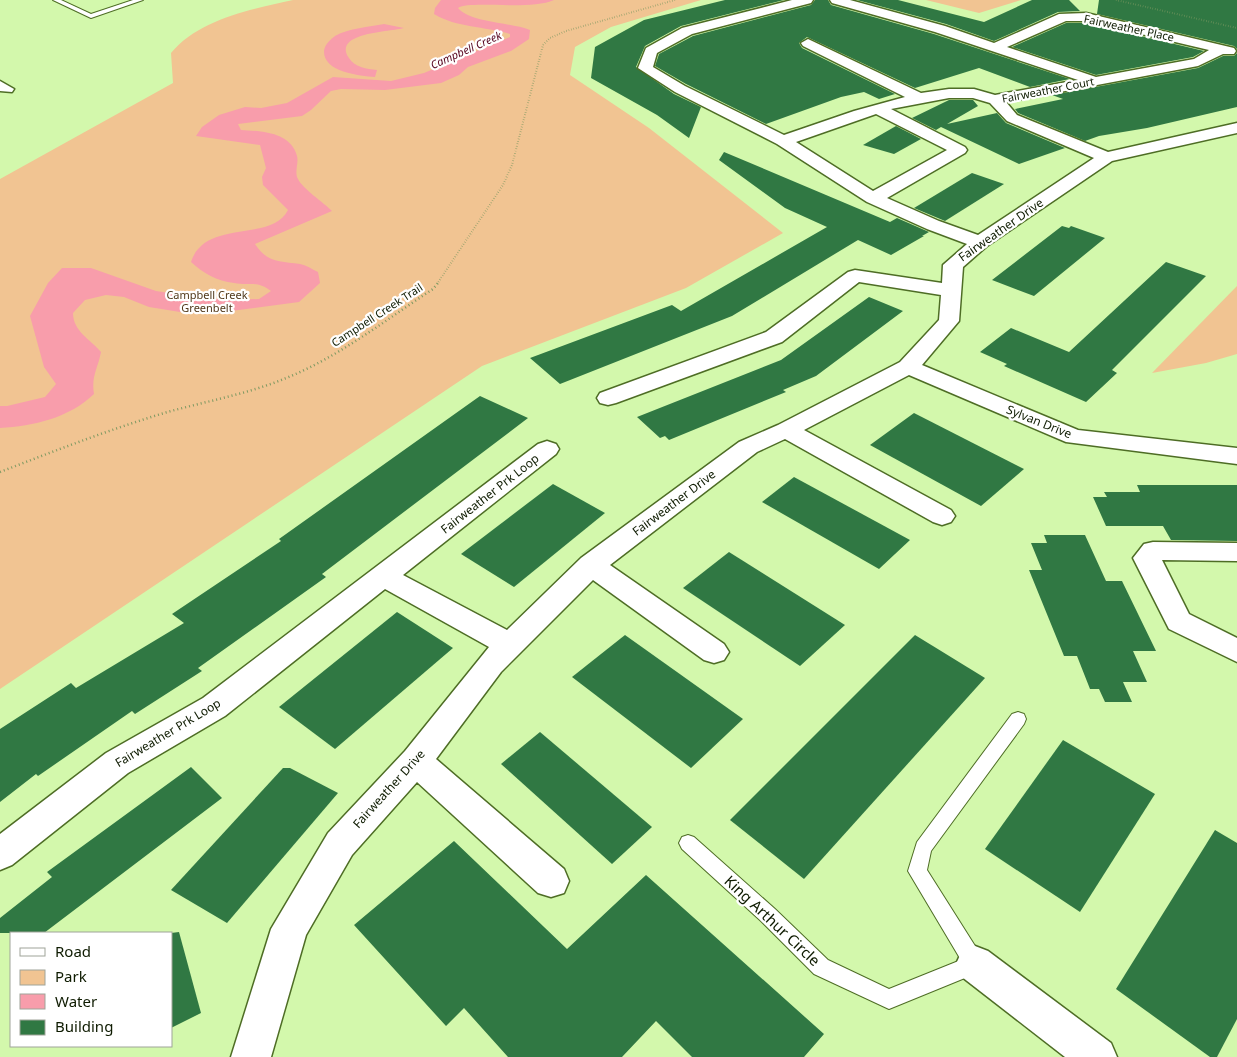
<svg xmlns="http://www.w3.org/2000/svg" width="1237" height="1057" viewBox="0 0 1237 1057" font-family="'Noto Sans',sans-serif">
  <rect width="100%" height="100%" fill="#d3f8ac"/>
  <!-- green -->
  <g fill="#f1c492">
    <path d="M293,0h408l-90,27 -36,20 -5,28 79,53 134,105 -97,55 -204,78 -482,323v-510l173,-96 -2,-30c28,-34 81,-44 122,-53z"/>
    <path d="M926,0h95l-42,13z"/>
    <path d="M1237,286v68l-31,9 -54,10z"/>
  </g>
  <!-- water -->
  <g fill="#f89dab">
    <path d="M441,0h113c-25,11 -83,0 -96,8 13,15 52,14 72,22l-1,9 -18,12 -43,16 -9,8 -18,8 -56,7 -44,-1 -10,2 -20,19 -9,6 -64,8 3,6c20,1 50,2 56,26 2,7 -3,16 1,23 4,9 26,24 34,32l-77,33c12,19 25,17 45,20 6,1 12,5 18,8l2,11 -21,19 -83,11 -36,-1 -31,-5 -25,-10 -18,-2 -21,5 -12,13c0,18 17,26 28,39 -3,16 -10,25 -7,42 -25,24 -60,32 -94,34v-22h7l38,-9 11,-13 -12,-17 -14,-51 18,-33 14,-15h29l65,23 33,5 38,4 32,-1 12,-8c-15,-11 -21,-5 -37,-8 -17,-2 -31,-10 -43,-21 14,-44 81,-19 97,-52l-25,-25 -1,-8 4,-9 -6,-23 -64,-9 6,-9 17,-12 26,-8 16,1 26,-5 46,-26 58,4 33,-8 86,-36v-3c-26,-8 -53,-6 -76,-20l1,-6z"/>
    <path d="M384,24l20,4c-13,4 -72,4 -55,30 5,9 18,11 28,12l-2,7c-15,-1 -52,-5 -51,-26 1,-7 6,-11 11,-15 14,-8 34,-9 49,-12z"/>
  </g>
  <!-- building -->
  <g fill="#307843">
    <path d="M725,0h59l-103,26 -36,20 -9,21 38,27 27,13 -12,31 -32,-23 -66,-37 4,-31 49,-27z"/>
    <path d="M815,0h13l3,5 103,29 136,45 -40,8 -51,-19 -64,20 -108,-51 -8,6 3,5 93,46 -16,5 -15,-7 -23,5 -75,27 -80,-40 -31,-18 4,-12 34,-18 118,-31z"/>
    <path d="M857,0h41l86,22 48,-22h37l11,11 -22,1 -64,29 -48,-17z"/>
    <path d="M1099,0h138v49l-3,-3 -137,-32z"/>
    <path d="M1066,23h20l118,28 -11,6 -97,18 -84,-28z"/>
    <path d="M1237,53v54l-90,21 -48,8 -14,5 -67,-28 -3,-4 48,-10 -11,-4 146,-27 25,-12h11z"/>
    <path d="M949,100h24l5,6 -31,18 50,-11 9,10 59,25 -46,16 -78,-37 -5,3 -24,-12z"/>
    <path d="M896,126l25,13 -27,15 -31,-9z"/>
    <path d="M724,152l166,70 7,-4 32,14 -7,4h2l-33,19 -33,-15 -126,76 -172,68 -30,-26 142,-53 9,6 146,-84 -42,-19 -66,-48z"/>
    <path d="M972,173l32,11 -59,37 -31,-13z"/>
    <path d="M1062,226l7,2 2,-2 34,12 -71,58 -42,-16z"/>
    <path d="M1166,262l40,14 -94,94 5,3 -31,29 -82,-36 3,-2 -27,-12 31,-24 58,24z"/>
    <path d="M869,297l34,14 -87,65 -33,14 3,2 -117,48 -4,-4 -5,2 -23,-21 144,-57z"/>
    <path d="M480,396l48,22 -206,156 4,3 -128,91 4,3 -67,43 -3,-3 -94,65 -2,-2 -36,28v-73l71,-46 5,5 108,-65 -12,-9 109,-73 -2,-2z"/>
    <path d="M914,413l110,56 -43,37 -111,-61z"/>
    <path d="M794,477l116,63 -31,29 -117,-67z"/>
    <path d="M553,484l52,29 -91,74 -53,-33z"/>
    <path d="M1137,485h100v56l-66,-1 -8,-14h-57l-13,-29h14l-3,-5h36z"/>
    <path d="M1044,535h41l21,46h16l34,70h-23l14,31h-24l9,20h-27l-6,-13h-9l-13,-33h-13l-35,-86h13l-11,-27h16z"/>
    <path d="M729,552l116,73 -45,41 -117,-78z"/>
    <path d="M397,612l56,36 -118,101 -56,-42z"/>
    <path d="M625,635l118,84 -52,49 -119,-91z"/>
    <path d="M915,635l70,43 -181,201 -74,-59z"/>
    <path d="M540,732l112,95 -40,37 -111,-100z"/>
    <path d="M1063,740l92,54 -75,118 -95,-63z"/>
    <path d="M191,767l31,31 -178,135h-44v-15l52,-41 -5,-5z"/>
    <path d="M283,768h7l48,25 -111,130 -56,-33z"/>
    <path d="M1215,830l22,13v176l-20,38h-7l-94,-68z"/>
    <path d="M454,841l113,108 79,-74 178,159 -20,23h-112l-36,-36 -34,36h-114l-44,-49 -18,18 -92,-101z"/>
    <path d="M179,932l22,81 -30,15v-95z"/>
  </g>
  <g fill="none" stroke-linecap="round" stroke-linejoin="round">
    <defs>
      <g id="lane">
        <path d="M53,0h8l30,14 42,-14h10l-52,18z"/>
        <path d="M1018,712l6,2 2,5 -2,5 -93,127 -4,19 55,87 3,7 -3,7 -93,38 -75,-35 -53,-53 -79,-72 -3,-6 3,-6 6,-2 6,2 81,72 53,51 61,29 72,-29 -53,-89 9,-29 95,-128z"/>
      </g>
      <g id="street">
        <path d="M792,0h21l-2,3 -119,31 -35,19 -4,14 32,19 99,49 70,-24 51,-14 -102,-51 -2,-3 7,-4 113,54 28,-4h25l21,6 83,-15 -143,-48 -103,-29 -2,-3h20l95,26 49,17 65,-29 27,-1 148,35 2,3 -2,3h-11l-25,12 -192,36 11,13 91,37 129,-29v10l-125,28 -125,85 -24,21 -4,54 -37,44 156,65 159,18v16l-171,-22 -157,-67 -105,55 147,80 4,6 -4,6 -9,3 -9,-3 -148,-83 -28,13 -147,113 114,79 5,8 -5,8 -10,3 -10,-3 -111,-80 -92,92 -65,87 128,110 5,12 -5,12 -13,4 -13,-4 -121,-111 -65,73 -46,80 -35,122h-40l40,-128 57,-96 77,-82 84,-104 -104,-58 -160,127 -97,57 -116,92 -12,5v-36l106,-81 97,-55 335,-254 9,-3 9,3 3,5 -3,5 -153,121 104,55 74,-72 158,-116 39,-17 122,-63 39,-42 2,-25 -82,-13 -77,60 -166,61 -8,2 -8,-2 -3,-5 3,-5 166,-61 82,-60 7,-2 87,13 1,-18 24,-21 -40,-15 -60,-27 -90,-58 -102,-52 -37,-24 8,-20 36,-20zM1066,21h20l123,29 -15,9 -98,18 -89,-30zM949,98h24l17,5 17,18 87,37 -116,77 -39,-14 -52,-23 78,-45 2,-3 -2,-3 -74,-38zM876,114l71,36 -74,41 -77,-49z"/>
        <path d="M0,81l14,8 -2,3 -12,-1z"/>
        <path d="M1153,542l84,1v18l-75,-1 27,54 48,24v24l-68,-33 -36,-71 11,-14z"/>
        <path d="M975,946l13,5 123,92 6,14h-52l-103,-80 -6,-13 6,-13z"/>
      </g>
    </defs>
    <!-- lane casing -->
    <use href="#lane" stroke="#4e6d25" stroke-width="2"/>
    <!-- street casing -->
    <use href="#street" stroke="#4e6d25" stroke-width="3"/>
    <!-- path-far1 -->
    <g stroke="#7e9962" stroke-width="2" stroke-dasharray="0.5 2" stroke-linecap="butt">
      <path d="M1116,0l121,28"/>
      <path d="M437,284l66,-99 9,-20 31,-120 7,-7 16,-7 109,-31"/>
    </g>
    <!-- path -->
    <path stroke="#7e9962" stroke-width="2.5" stroke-dasharray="1 3" stroke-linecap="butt" d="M0,472c57,-22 113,-44 171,-61 41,-11 81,-18 120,-35 50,-21 96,-57 142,-87l5,-6"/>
    <!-- lane -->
    <use href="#lane" fill="#fff" fill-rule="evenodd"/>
    <!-- street -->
    <use href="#street" fill="#fff" fill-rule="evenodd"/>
  </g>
  <g text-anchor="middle" stroke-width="4.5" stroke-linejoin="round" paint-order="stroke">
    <!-- far-street labels -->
    <g font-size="11" fill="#0e1b00" stroke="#fff">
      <text transform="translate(1129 28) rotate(12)" y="4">Fairweather Place</text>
      <text transform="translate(1048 90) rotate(-11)" y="4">Fairweather Court</text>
      <text transform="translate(377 315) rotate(-33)" y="4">Campbell Creek Trail</text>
    </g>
    <!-- far-water labels -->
    <g font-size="11" font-style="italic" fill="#580721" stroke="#fff">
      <text transform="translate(466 50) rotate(-24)" y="4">Campbell Creek</text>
    </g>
    <!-- far-park labels -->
    <g font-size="11" fill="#50381a" stroke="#fff">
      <text x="207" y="299">Campbell Creek<tspan x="207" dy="13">Greenbelt</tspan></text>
    </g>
    <!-- street labels -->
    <g font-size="12" fill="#0e1b00" stroke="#fff">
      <text transform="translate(1001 230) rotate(-35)" y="4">Fairweather Drive</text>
      <text transform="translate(1039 422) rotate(22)" y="4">Sylvan Drive</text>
      <text transform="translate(490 494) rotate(-38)" y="4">Fairweather Prk Loop</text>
      <text transform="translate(674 503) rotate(-37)" y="4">Fairweather Drive</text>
      <text transform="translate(168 733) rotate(-31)" y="4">Fairweather Prk Loop</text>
      <text transform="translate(389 789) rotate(-48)" y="4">Fairweather Drive</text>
    </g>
    <!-- near-street labels -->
    <g font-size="15" fill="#0e1b00" stroke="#fff">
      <text transform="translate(772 921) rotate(43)" y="5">King Arthur Circle</text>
    </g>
  </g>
  <!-- legend -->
  <rect x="10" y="932" width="162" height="115" fill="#ffffff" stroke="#9fa499"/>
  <rect x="20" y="948" width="25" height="8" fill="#ffffff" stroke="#9fa499"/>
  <text x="55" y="957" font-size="15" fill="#0e1b00">Road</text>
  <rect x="20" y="970" width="25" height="15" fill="#f1c492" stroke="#9fa499"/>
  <text x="55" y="982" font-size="15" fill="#0e1b00">Park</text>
  <rect x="20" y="994" width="25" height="15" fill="#f89dab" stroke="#9fa499"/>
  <text x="55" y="1007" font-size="15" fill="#0e1b00">Water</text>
  <rect x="20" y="1020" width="25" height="15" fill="#307843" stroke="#9fa499"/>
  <text x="55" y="1032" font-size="15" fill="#0e1b00">Building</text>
</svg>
